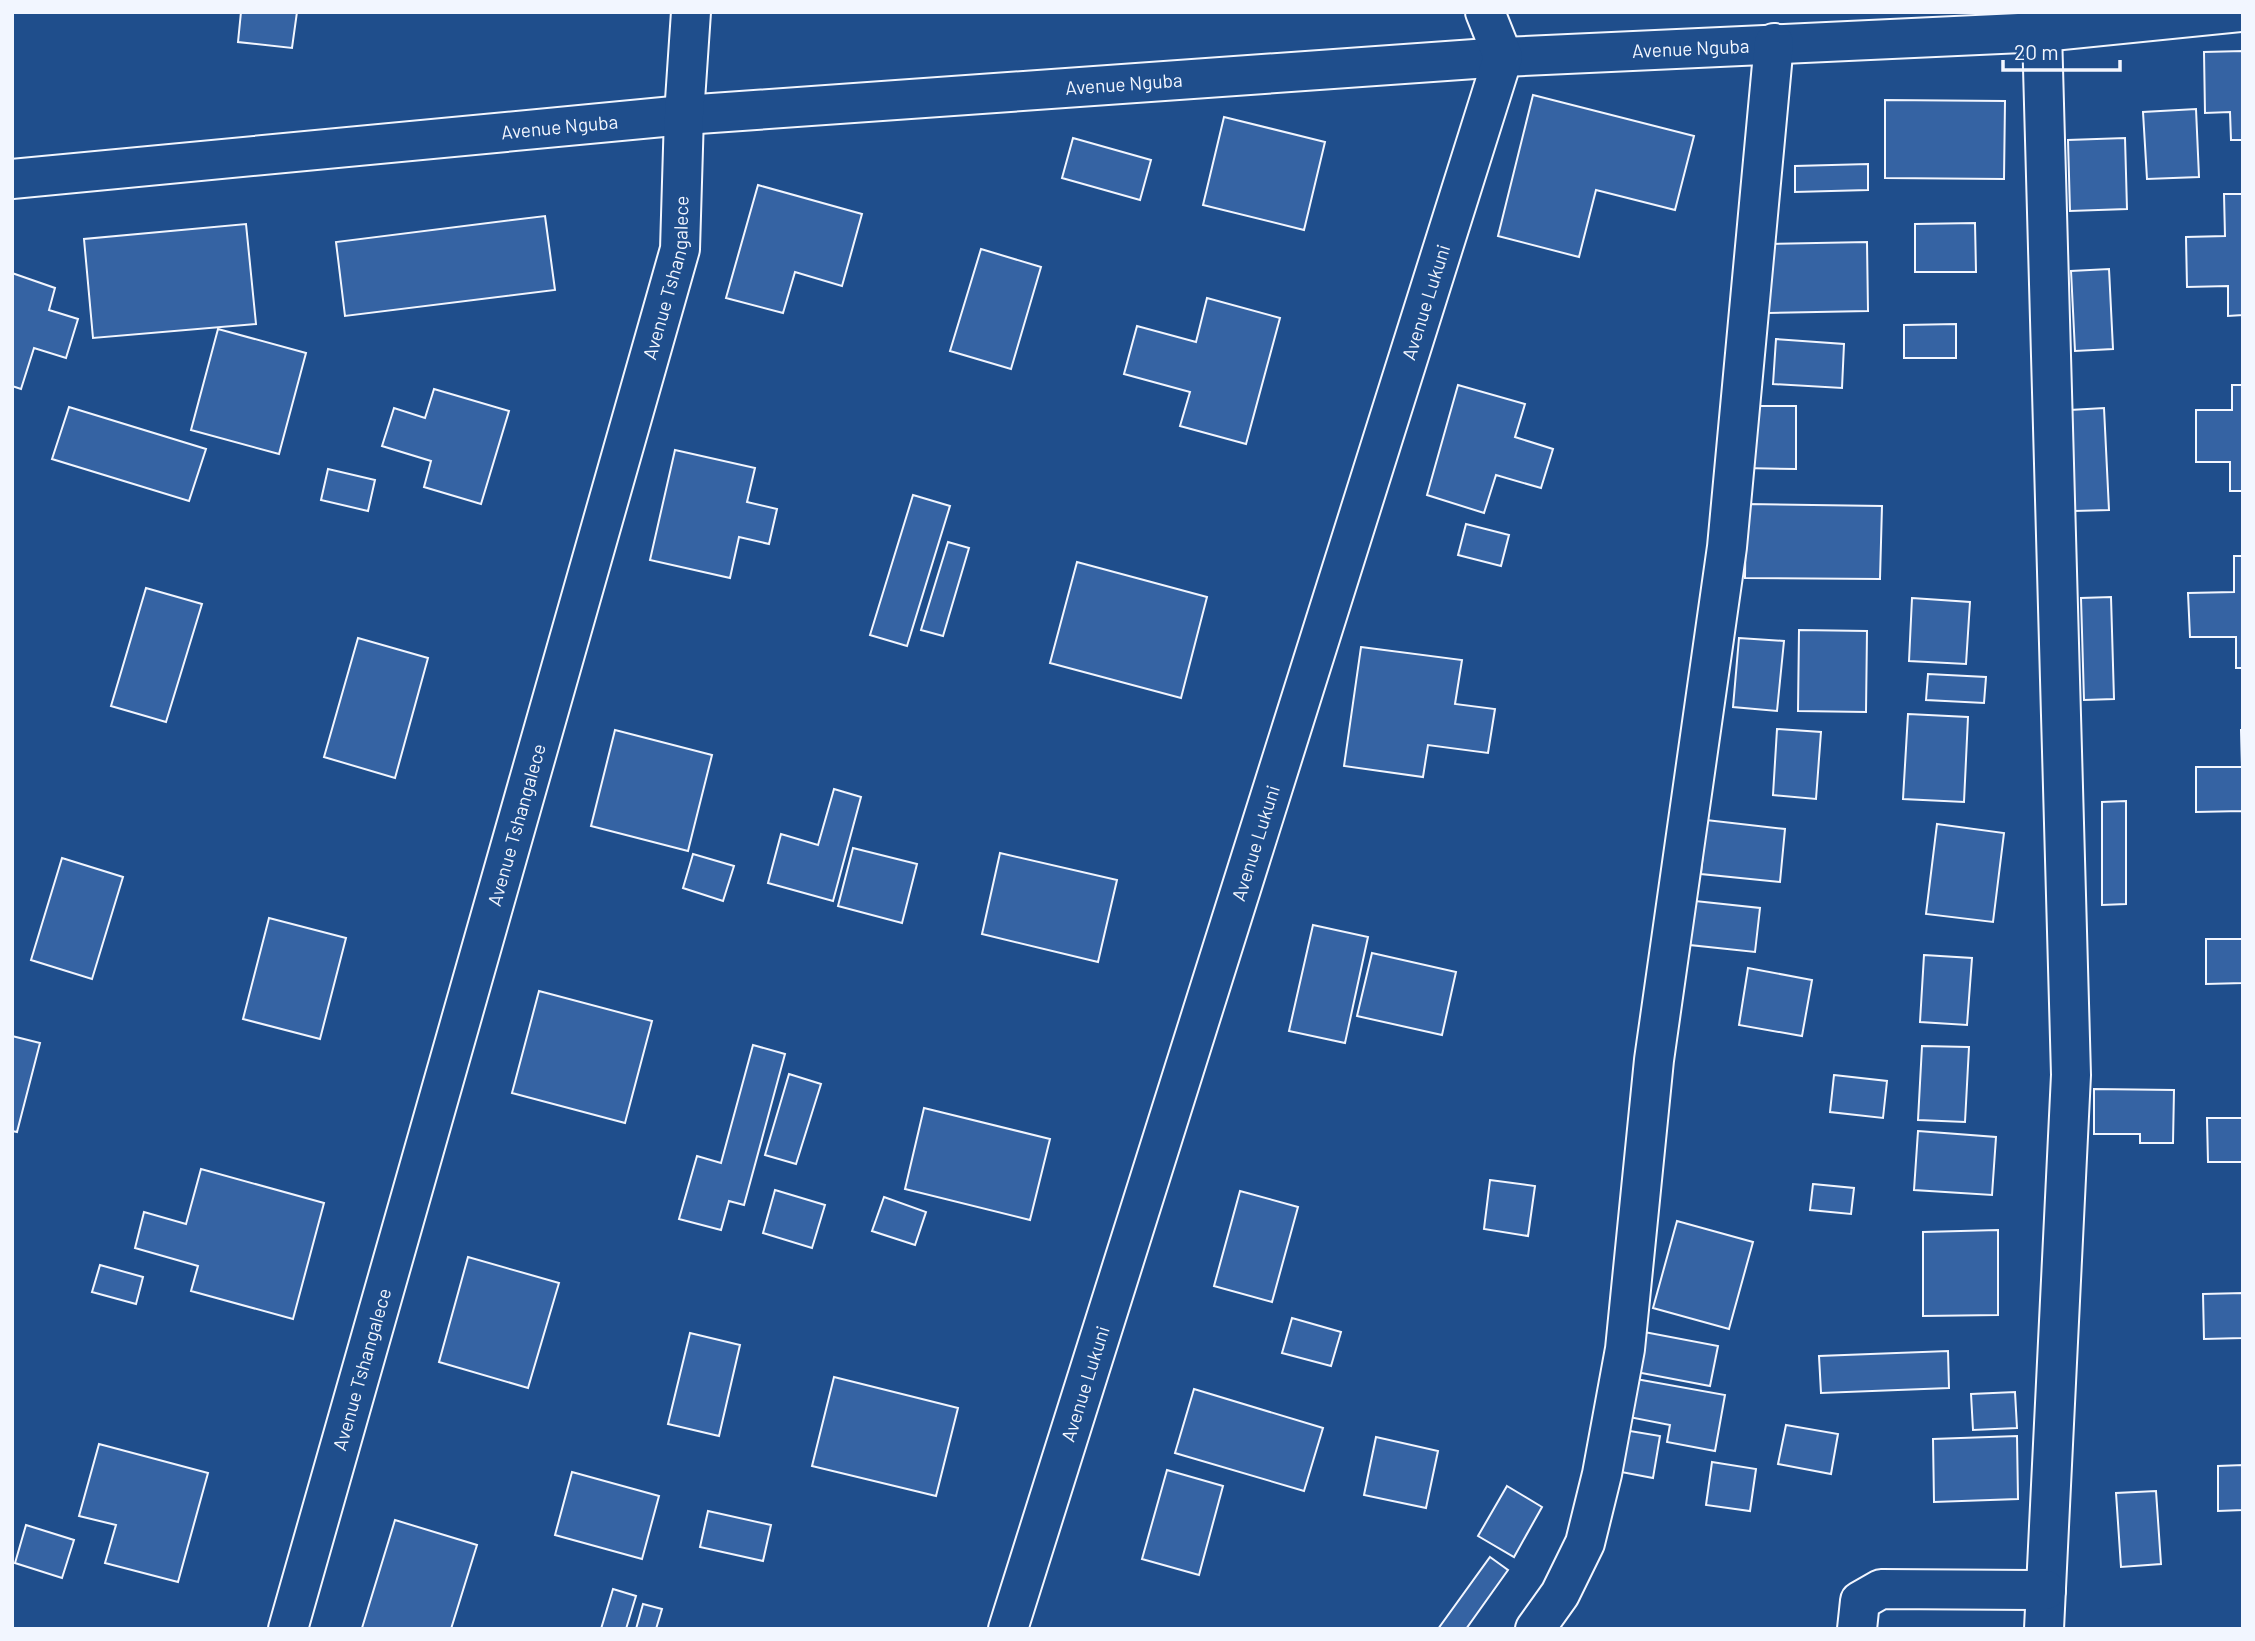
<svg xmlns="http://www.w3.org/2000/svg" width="2255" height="1641" viewBox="0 0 2255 1641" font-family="Barlow,sans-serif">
  <rect width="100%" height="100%" fill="#1f4e8c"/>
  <!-- building -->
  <g fill="#3563a3" stroke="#f2f6ff" stroke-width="2">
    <path d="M241,12h56l-5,36 -54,-6z"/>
    <path d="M2243,51v89h-12l-1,-28 -25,1 -1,-61z"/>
    <path d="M1533,95l161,41 -19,74 -79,-20 -17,67 -81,-21z"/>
    <path d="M1885,100l120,1 -1,78 -119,-1z"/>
    <path d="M2196,109l3,68 -52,2 -4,-67z"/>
    <path d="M1224,117l101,25 -21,88 -101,-25z"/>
    <path d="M1073,138l78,22 -11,40 -78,-22z"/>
    <path d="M2125,138l2,71 -57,2 -2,-71z"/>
    <path d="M1868,164v26l-73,2v-26z"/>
    <path d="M758,185l104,29 -20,72 -47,-14 -12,41 -57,-15z"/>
    <path d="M2224,194h19v121l-15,1v-30l-41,1 -1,-50 39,-1z"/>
    <path d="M545,216l10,74 -210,26 -9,-74z"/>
    <path d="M1975,223l1,49h-61v-48z"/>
    <path d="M246,224l10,100 -163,14 -9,-99z"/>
    <path d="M1867,242l1,69 -99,2 -1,-69z"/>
    <path d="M981,249l60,18 -30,102 -61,-18z"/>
    <path d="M2109,269l4,80 -38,2 -4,-80z"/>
    <path d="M12,273l43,15 -6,22 29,9 -12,39 -32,-10 -13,41 -9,-3z"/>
    <path d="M1207,298l73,20 -34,126 -66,-18 10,-34 -66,-18 13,-48 59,16z"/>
    <path d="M1956,324v34h-52v-33z"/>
    <path d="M218,329l88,24 -27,101 -88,-24z"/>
    <path d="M1776,339l68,5 -2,44 -69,-4z"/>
    <path d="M1458,385l67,19 -10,33 38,12 -12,39 -45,-13 -12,38 -57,-18z"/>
    <path d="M2232,385h11v106h-13v-29h-34v-52h36z"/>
    <path d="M434,389l75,22 -28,93 -57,-17 7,-26 -49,-15 12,-38 31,10z"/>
    <path d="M1743,406h53v63l-53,-1z"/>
    <path d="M69,407l137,42 -17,52 -137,-42z"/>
    <path d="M2104,408l5,102 -35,1 -4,-101z"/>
    <path d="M675,450l80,18 -8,34 30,7 -8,35 -30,-7 -9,41 -80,-18z"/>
    <path d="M328,469l47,11 -7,31 -47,-11z"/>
    <path d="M913,495l37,11 -43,140 -37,-11z"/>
    <path d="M1746,504l136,2 -2,73 -135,-1z"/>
    <path d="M1466,524l43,11 -8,31 -43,-11z"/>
    <path d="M948,542l21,6 -26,88 -22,-6z"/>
    <path d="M2234,556h9v112h-7v-31h-46l-2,-44 46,-1z"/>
    <path d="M1077,562l130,35 -26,101 -131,-35z"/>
    <path d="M146,588l56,16 -36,118 -55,-16z"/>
    <path d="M2111,597l3,102 -30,1 -3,-102z"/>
    <path d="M1912,598l58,4 -4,62 -57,-3z"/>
    <path d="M1799,630l68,1 -1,81 -68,-1z"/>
    <path d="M358,638l70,20 -33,120 -71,-21z"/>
    <path d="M1739,638l45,3 -7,70 -44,-4z"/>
    <path d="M1361,647l101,13 -7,44 40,5 -7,44 -60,-8 -5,32 -79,-11z"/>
    <path d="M1928,674l58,3 -2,26 -58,-3z"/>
    <path d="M1908,714l60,3 -4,85 -61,-3z"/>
    <path d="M1777,729l44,3 -5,67 -43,-4z"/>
    <path d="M615,730l97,25 -24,96 -97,-25z"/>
    <path d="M2241,730h2v108l-1,-27 -46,1v-45h46z"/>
    <path d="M834,789l27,8 -28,104 -65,-18 13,-49 37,11z"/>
    <path d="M2126,801v103l-24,1v-103z"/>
    <path d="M1706,820l79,9 -5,53 -79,-8z"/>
    <path d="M1937,824l67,9 -11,89 -67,-8z"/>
    <path d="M853,848l64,16 -15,59 -64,-17z"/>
    <path d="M1000,853l117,27 -19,82 -116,-28z"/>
    <path d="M693,854l41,12 -11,35 -40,-13z"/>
    <path d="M62,858l61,19 -31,102 -61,-19z"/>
    <path d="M1695,901l65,7 -5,44 -65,-7z"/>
    <path d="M269,918l77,20 -26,101 -77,-20z"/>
    <path d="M1313,925l55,12 -23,106 -56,-12z"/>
    <path d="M2206,939h37v44l-37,1z"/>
    <path d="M1372,953l84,19 -14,63 -85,-19z"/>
    <path d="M1924,955l48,3 -5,67 -47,-3z"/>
    <path d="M1748,968l64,12 -10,56 -63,-11z"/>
    <path d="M539,991l113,30 -27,102 -113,-30z"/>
    <path d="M12,1036l28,7 -23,89 -5,-1z"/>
    <path d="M753,1045l32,9 -41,151 -15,-4 -8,29 -42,-11 18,-63 24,7z"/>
    <path d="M1922,1046l47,1 -4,75 -47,-2z"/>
    <path d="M789,1074l32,10 -25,80 -31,-9z"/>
    <path d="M1834,1075l53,6 -4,37 -53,-6z"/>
    <path d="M2094,1089l80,1 -1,53h-33v-9h-46z"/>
    <path d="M924,1108l126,31 -20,81 -125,-31z"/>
    <path d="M2207,1118h36v44h-35z"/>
    <path d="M1918,1131l78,6 -4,58 -78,-5z"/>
    <path d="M201,1169l123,34 -31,116 -102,-28 7,-25 -63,-18 9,-36 42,12z"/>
    <path d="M1490,1180l45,6 -7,50 -44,-7z"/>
    <path d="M1813,1184l41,4 -3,26 -41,-4z"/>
    <path d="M775,1190l50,15 -13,43 -49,-15z"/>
    <path d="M1240,1191l58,16 -26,95 -58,-16z"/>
    <path d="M884,1197l42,15 -11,33 -43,-14z"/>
    <path d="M1677,1221l76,21 -24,87 -76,-21z"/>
    <path d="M1998,1230v85l-75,1v-84z"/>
    <path d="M468,1257l91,26 -31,105 -89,-26z"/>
    <path d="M100,1265l43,12 -7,27 -44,-12z"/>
    <path d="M2243,1293v45l-39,1 -1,-45z"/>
    <path d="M1292,1318l49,14 -10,34 -49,-13z"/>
    <path d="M1639,1331l79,15 -8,40 -79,-15z"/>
    <path d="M690,1333l50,12 -21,91 -51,-12z"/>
    <path d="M1948,1351l1,37 -128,5 -2,-37z"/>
    <path d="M834,1377l124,31 -22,88 -124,-30z"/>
    <path d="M1636,1379l89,16 -10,56 -48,-9 3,-17 -41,-8z"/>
    <path d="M1194,1389l129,39 -19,63 -129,-38z"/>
    <path d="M2015,1392l2,36 -44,2 -2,-36z"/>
    <path d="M1786,1425l52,9 -7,40 -53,-10z"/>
    <path d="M1624,1430l36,6 -7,42 -37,-7z"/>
    <path d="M2017,1436l1,63 -84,3 -1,-63z"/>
    <path d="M1376,1437l62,14 -12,57 -62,-13z"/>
    <path d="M99,1444l109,29 -30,109 -73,-19 11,-38 -37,-9z"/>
    <path d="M1712,1462l44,7 -6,42 -44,-6z"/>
    <path d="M2243,1465v45l-25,1v-45z"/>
    <path d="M1167,1470l56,16 -24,89 -57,-16z"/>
    <path d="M572,1472l87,24 -17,63 -87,-24z"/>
    <path d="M1507,1486l35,21 -28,50 -36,-21z"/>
    <path d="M2156,1491l5,73 -40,3 -5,-74z"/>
    <path d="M708,1511l63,14 -8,36 -63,-14z"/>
    <path d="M395,1520l82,25 -26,84 -89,-1z"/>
    <path d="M26,1525l48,15 -12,38 -47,-15z"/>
    <path d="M1490,1557l18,13 -42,59h-28z"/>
    <path d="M613,1589l23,7 -10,33h-25z"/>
    <path d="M643,1604l19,5 -6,20h-20z"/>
  </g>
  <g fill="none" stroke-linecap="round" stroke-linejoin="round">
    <defs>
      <g id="minor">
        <path d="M2042,32l29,1043 -27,554"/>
        <path id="s1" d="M12,179l672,-64 819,-58 539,-25 198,-20"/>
        <path id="s2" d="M288,1629l392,-1380 4,-134 7,-103"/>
        <path id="s3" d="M1008,1629l495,-1572 -18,-45"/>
        <path d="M1535,1629l25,-35 25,-51 17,-69 23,-125 29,-289 73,-513 47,-504"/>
        <path d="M1857,1629l3,-28 21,-12 165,1"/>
      </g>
    </defs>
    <!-- minor casing -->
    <use href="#minor" stroke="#f2f6ff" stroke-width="42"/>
    <!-- minor -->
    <use href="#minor" stroke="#1f4e8c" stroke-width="38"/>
  </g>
  <g text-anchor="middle" stroke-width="5" stroke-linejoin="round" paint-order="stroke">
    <!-- street labels -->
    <g font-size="19" fill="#f2f6ff" stroke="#1f4e8c">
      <text dy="7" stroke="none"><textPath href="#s1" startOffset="1684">Avenue Nguba</textPath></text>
      <text dy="7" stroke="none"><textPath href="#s1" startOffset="1116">Avenue Nguba</textPath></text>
      <text dy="7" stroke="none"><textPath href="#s1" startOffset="550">Avenue Nguba</textPath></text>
      <text dy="7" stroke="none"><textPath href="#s2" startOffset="1404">Avenue Tshangalece</textPath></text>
      <text dy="7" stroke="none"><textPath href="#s3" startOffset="1391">Avenue Lukuni</textPath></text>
      <text dy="7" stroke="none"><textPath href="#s2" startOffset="836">Avenue Tshangalece</textPath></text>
      <text dy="7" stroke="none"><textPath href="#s3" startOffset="824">Avenue Lukuni</textPath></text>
      <text dy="7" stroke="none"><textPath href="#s2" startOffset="270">Avenue Tshangalece</textPath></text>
      <text dy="7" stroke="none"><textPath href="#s3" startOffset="257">Avenue Lukuni</textPath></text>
    </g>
  </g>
  <!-- border -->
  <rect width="2255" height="1641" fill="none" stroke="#f2f6ff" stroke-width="28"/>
  <!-- scale -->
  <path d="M2003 60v10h117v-10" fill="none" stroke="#f2f6ff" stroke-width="3.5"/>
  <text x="2014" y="60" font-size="21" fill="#f2f6ff" stroke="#1f4e8c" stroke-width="5" paint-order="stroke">20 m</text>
</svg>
